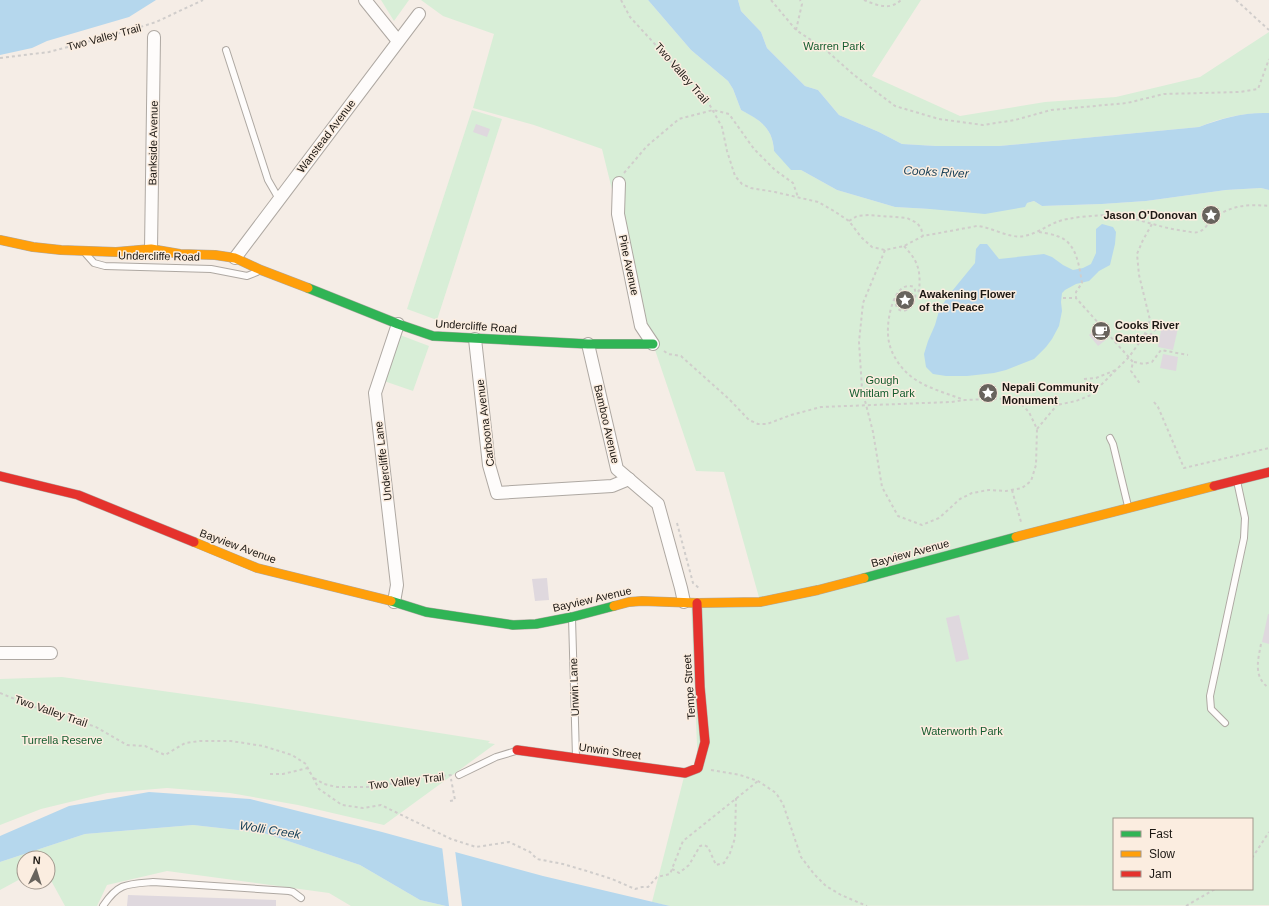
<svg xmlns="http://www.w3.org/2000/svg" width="1269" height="906" viewBox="0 0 1269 906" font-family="Arial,sans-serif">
  <rect width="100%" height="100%" fill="#f5ede6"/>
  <!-- green -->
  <g fill="#d8eed7" fill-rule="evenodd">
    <path d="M381,0h28l-15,21z"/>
    <path d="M421,0h227l43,50 37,31 5,8 8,21c19,9 32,19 33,41l27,19 36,20 58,17 35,2 97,-6 7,-2 8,5 60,-2 44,-3 80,-11 35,-2 8,2v715l-599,1 -18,-4 33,-129 13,-5 -7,-165 69,-2 -36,-129 -28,-1 -43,-127 -12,-18 -23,-112 -16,-65 -68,-24 -61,-17 21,-74 -51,-18zM1114,819h138v70h-138z"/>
    <path d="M738,0h183l-49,76 88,40 85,-14 71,-5 84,-20 69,-45v81c-26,0 -46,4 -70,14l-200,19h-63l-34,-2 -23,-12 -40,-17 -21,-25 -13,-4 -38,-38 -6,-16 -20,-21z"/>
    <path d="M472,110l30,9 -65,201 -30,-11z"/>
    <path d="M400,335l29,11 -16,45 -29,-10z"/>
    <path d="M62,677l187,26 241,38 -2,2 7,1 -111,81 -86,-20 -68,-12 -63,-5 -60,5 -66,16 -41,16v-146z"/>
    <path d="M193,825l71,8 96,32 60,35 26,6h-95l-22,-13 -162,-22 -60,14 -10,21h-32l-17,-31v-17h-24v19l-24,13v-28l85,-28z"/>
  </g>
  <!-- water -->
  <g fill="#b5d7ed">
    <path d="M0,0h156l-27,17 -82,24 -15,7 -32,7z"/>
    <path d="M648,0h90l3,11 20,21 6,16 38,38 13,4 21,25 40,17 23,12 34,2h63l200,-19c23,-9 45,-15 70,-14v77l-8,-2 -35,2 -80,11 -44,3 -60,2 -8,-5 -7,2 -2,4 -40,7 -55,-5 -35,-2 -58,-17 -36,-20h-10l-17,-19c-1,-23 -14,-31 -33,-41l-8,-21 -5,-8 -37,-31z"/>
    <path d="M1102,224l11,3 3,5 -1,12 -5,21 -11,6 -10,10 -13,3 -11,6 -3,3 -1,9 1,9 -3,15 -7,13 -6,8 -12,12 -28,11 -12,3 -27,3h-21l-13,-2 -7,-7 -2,-13 4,-13 7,-16 4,-14 9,-15 27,-33 1,-14 4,-5h7l12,15 45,-5 8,3 11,8 10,5 10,-2 8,-4 5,-11v-24z"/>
    <path d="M149,792l101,7 132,33 161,44 127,30h-224l-26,-6 -60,-35 -96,-32 -71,-8 -108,9 -85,28v-26l69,-30z"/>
  </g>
  <!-- pier -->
  <path fill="#f5ede6" d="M442,846l13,4 7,56h-13z"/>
  <!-- building -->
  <g fill="#dfd8de">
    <path d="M476,124l14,5 -3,8 -14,-5z"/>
    <path d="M1162,325l16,3 -5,22 -15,-3z"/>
    <path d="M1098,326l10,12 -10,8 -9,-11z"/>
    <path d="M1163,354l15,3 -2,14 -16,-3z"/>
    <path d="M547,578l2,22 -14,1 -3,-22z"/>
    <path d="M1268,614h1v30l-7,-2z"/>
    <path d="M959,615l10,44 -13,3 -10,-44z"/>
    <path d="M128,895l148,5v6h-149z"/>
  </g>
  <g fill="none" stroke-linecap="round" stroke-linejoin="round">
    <defs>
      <g id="lane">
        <path d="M226,50l42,130 11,19"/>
        <path d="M86,254l8,9 11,3 106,3 36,7 10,-4"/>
        <path d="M1110,438l3,6 15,62"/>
        <path d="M572,618l4,139"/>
        <path d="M1225,723l-14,-14 -1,-13 34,-158 1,-20 -8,-37"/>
        <path d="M459,775l37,-18 20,-6"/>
        <path d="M103,906c15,-23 24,-22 50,-24l136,9 4,1 8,6"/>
      </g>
      <g id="street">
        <path d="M365,0l33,41"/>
        <path d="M619,183l-1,31 23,112 12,18"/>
        <path d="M151,249l3,-212"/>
        <path d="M235,258l184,-244"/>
        <path d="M475,339l14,126 8,28 115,-7 17,-7"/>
        <path d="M588,344l29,125 41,35 23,84 3,14"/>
        <path d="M394,602l3,-17 -22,-192 23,-69"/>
        <path d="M0,653h51"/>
      </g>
      <g id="fast">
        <path d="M308,288l90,36 35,12 155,8h65"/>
        <path d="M864,578l152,-41"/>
        <path d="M391,601l35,11 87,13 23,-1 36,-7 42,-11"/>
      </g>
      <g id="slow">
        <path d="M0,240l33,7 28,3 55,2 35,-3 29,5 35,1 20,3 26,12 47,18"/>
        <path d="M1016,537l198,-51"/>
        <path d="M194,542l63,26 134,33"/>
        <path d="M614,606l15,-4 13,-1 55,2 63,-1 58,-12 46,-12"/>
      </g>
      <g id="jam">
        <path d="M0,476l78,19 116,47"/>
        <path d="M1214,486l55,-14"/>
        <path d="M517,750l168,23 13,-5 7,-26 -5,-55 -3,-84"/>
      </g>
    </defs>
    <!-- lane casing -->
    <use href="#lane" stroke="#aea8a2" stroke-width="8"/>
    <!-- street casing -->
    <use href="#street" stroke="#aea8a2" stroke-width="14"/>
    <!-- fast casing -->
    <use href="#fast" stroke="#aea8a2" stroke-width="10"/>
    <!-- slow casing -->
    <use href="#slow" stroke="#aea8a2" stroke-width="10"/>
    <!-- jam casing -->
    <use href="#jam" stroke="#aea8a2" stroke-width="10"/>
    <!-- path -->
    <g stroke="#d0cdcb" stroke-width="2" stroke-dasharray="3 3" stroke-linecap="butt">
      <path d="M621,0l9,17 78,85 14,25 5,24 8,25 7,8 9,4 24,4 43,10 16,9 15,10 12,16 11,10 13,3 19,-4 19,-10 54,-10c15,1 32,13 47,10 12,-2 22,-10 33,-14 11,-5 42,-7 55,-7 25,2 49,14 74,16 4,1 9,2 12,1 8,-2 10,-10 16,-14 17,-13 35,-14 55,-12"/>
      <path d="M771,0l25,30 30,20 28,25 41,31 44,13 44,6 32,-5 36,-10 76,-7 37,-9 76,-2 18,-3 11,-30"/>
      <path d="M864,0c12,5 26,11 37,0"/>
      <path d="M1236,0l33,30"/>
      <path d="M796,30l6,-26 -2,-4"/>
      <path d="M0,58l49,-6 82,-22 25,-8 47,-22"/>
      <path d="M624,173l23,-27 32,-27 34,-9 16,4 25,35 21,21 18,13 5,14"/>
      <path d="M849,221l8,-5 12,-1 38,3 10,5 4,5 2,8"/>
      <path d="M1039,232c6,1 13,2 18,4 20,6 22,30 25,47l-6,9v6l57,64 -2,9 10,14"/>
      <path d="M904,246c14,15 17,24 15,45l-3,1"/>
      <path d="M885,250l-22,53 -4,39 3,47 11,43 9,55 16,29 24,9 17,-7 21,-19 12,-6 17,-3 17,1 16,-3 9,-7 5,-16 1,-36 -8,-17 -13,-13"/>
      <path d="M895,298c0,25 27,9 19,-11 -20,-8 -27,32 -26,46 0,15 8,29 18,39 15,15 38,20 58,28"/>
      <path d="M1063,298h13"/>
      <path d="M1145,333l4,3 9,-9h2"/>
      <path d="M664,351l4,3 13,2 48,43 20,21 9,4h9l24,-9 30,-8 130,-5 14,-2 55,-2 37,7 19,-4 15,-6 38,-38 15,-21 6,-16 -11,-45 -2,-21 6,-14 9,-16"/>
      <path d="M1134,362l10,2 8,-2 9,-12 27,5"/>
      <path d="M1084,379l12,-1 22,-9"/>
      <path d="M1154,402l4,5 26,61 85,-20"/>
      <path d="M1037,429l20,-24"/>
      <path d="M1012,490l9,32"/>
      <path d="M677,523l16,60 6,5"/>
      <path d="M1261,644c-3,16 -8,33 8,44"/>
      <path d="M0,693l37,15 13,1 28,12 18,6 31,18 18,1 20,9 20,-12 15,-2h31l32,5 29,9 14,9 4,9"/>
      <path d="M711,770l29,5 18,6 18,12 7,11 18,53 13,17 12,12 15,9 26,11"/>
      <path d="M310,772l9,17 23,16 21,3 18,-3 70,34 25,8 33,-5 21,10 7,7 26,5 27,8 22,7 23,10 7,-2h6l9,-10 13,-3 13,-33 75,-60"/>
      <path d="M270,774h13l25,-6"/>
      <path d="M314,778l10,6 13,3h43l26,-8 46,-4"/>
      <path d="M450,801l5,-1 -4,-21"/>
      <path d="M1252,858l17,-26"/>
      <path d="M672,869l7,4 10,-8 11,-19 4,-1 4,2 8,18 8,-2 6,-10 5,-15 1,-40"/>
      <path d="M1186,906l29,-17"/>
    </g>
    <!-- lane -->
    <use href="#lane" stroke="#fefcfb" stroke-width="6"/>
    <!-- street -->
    <use href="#street" stroke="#fefcfb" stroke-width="12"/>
    <!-- fast -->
    <use href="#fast" stroke="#30b455" stroke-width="9"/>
    <!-- slow -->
    <use href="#slow" stroke="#ff9f0a" stroke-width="9"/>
    <!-- jam -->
    <use href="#jam" stroke="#e5322d" stroke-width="9"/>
  </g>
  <!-- icons -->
  <defs>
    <symbol id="sight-disc" viewBox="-11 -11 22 22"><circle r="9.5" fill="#68635d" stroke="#fbede0"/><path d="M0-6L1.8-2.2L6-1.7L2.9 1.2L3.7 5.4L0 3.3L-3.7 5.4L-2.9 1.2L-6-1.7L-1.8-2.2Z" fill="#fff"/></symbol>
    <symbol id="cafe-disc" viewBox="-11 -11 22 22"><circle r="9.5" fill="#68635d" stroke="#fbede0"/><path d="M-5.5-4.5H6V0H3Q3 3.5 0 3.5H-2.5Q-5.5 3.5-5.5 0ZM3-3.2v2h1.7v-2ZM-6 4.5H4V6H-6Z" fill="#fff"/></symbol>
  </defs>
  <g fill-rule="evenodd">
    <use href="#sight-disc" x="1200" y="204" width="22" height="22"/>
    <use href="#sight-disc" x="894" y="289" width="22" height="22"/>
    <use href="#cafe-disc" x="1090" y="320" width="22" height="22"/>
    <use href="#sight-disc" x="977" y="382" width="22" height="22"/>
  </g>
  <g text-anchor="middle" stroke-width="3" stroke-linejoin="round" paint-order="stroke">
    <!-- street labels -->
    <g font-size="11" fill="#1c1813" stroke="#fbede0">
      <text transform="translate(104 37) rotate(-15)" y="4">Two Valley Trail</text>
      <text transform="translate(682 73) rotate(49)" y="4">Two Valley Trail</text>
      <text transform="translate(326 136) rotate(-53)" y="4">Wanstead Avenue</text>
      <text transform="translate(153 143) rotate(-89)" y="4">Bankside Avenue</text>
      <text transform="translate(159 256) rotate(1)" y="4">Undercliffe Road</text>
      <text transform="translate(629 265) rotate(78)" y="4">Pine Avenue</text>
      <text transform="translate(476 326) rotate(4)" y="4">Undercliffe Road</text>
      <text transform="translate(485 423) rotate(-97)" y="4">Carboona Avenue</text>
      <text transform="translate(607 424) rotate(77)" y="4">Bamboo Avenue</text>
      <text transform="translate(383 461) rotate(-97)" y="4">Undercliffe Lane</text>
      <text transform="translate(238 546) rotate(20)" y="4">Bayview Avenue</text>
      <text transform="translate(910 553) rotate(-15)" y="4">Bayview Avenue</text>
      <text transform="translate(592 599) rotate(-13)" y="4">Bayview Avenue</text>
      <text transform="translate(574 687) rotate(-92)" y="4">Unwin Lane</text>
      <text transform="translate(689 687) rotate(-94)" y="4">Tempe Street</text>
      <text transform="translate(51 711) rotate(19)" y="4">Two Valley Trail</text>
      <text transform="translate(610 751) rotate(8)" y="4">Unwin Street</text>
      <text transform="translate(406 781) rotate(-7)" y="4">Two Valley Trail</text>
    </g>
    <!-- park labels -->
    <g font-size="11" fill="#145c2e" stroke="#fbede0">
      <text x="834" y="50">Warren Park</text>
      <text x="882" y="384">Gough<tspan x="882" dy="13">Whitlam Park</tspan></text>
      <text x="962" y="735">Waterworth Park</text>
      <text x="62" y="744">Turrella Reserve</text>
    </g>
    <!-- poi labels -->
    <g font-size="11" font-weight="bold" fill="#1c1813" stroke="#fbede0" text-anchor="start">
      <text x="1197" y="219" text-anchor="end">Jason O’Donovan</text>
      <text x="919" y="298">Awakening Flower<tspan x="919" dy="13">of the Peace</tspan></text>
      <text x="1115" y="329">Cooks River<tspan x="1115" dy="13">Canteen</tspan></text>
      <text x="1002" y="391">Nepali Community<tspan x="1002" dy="13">Monument</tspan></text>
    </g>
    <!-- water labels -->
    <g font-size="12" font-style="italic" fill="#153e56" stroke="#fbede0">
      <text transform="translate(936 172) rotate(3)" y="4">Cooks River</text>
      <text transform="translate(270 830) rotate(9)" y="4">Wolli Creek</text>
    </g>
  </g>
  <!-- legend -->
  <rect x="1113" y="818" width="140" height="72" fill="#fbede0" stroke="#a2988e"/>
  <rect x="1121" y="831" width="20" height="6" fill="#30b455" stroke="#a2988e"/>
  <text x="1149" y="838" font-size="12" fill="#1c1813">Fast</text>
  <rect x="1121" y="851" width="20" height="6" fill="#ff9f0a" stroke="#a2988e"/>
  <text x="1149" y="858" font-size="12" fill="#1c1813">Slow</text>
  <rect x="1121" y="871" width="20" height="6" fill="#e5322d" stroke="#a2988e"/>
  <text x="1149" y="878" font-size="12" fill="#1c1813">Jam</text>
  <!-- north arrow -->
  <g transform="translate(36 870) rotate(4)"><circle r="19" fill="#fbede0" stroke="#a2988e"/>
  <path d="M0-3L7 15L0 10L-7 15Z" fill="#68635d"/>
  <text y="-6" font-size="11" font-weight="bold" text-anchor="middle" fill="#1c1813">N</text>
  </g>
</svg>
